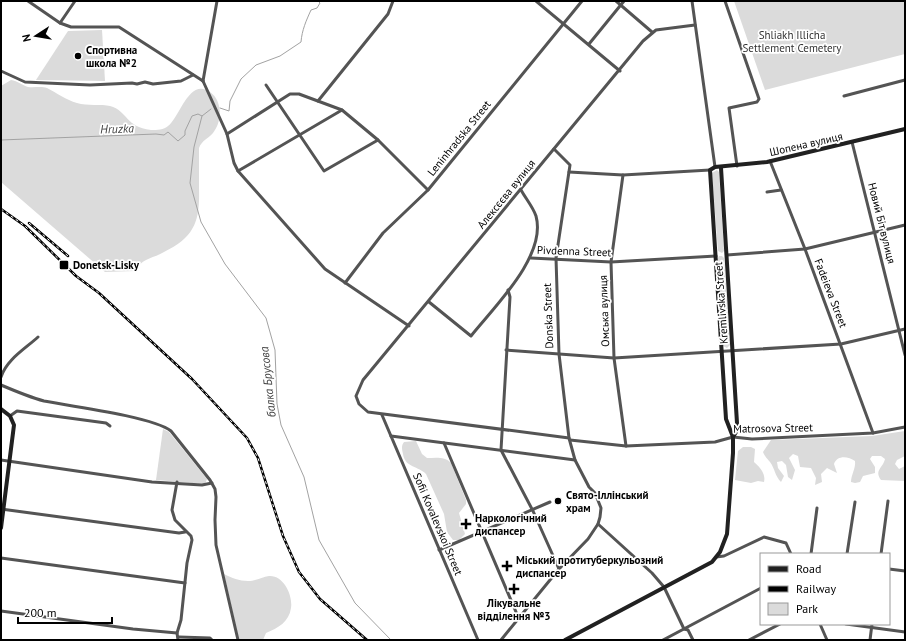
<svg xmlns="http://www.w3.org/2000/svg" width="906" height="641" viewBox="0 0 906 641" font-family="'PT Sans',sans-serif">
  <rect width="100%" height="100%" fill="#fff"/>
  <!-- green -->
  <g fill="#dbdbdb">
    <path d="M734,1h171v53l-140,36z"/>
    <path d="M102,30l3,51 -69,-1 32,-49z"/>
    <path d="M11,80c7,1 11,5 17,7 6,1 13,-1 19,1 10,5 19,12 30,15 10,3 25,1 33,3 18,5 15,21 41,24 6,0 13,0 17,-4 12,-9 21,-49 42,-34 13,9 12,30 3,41 -5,6 -11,7 -14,15 0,14 0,27 0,40 1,33 -4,49 -35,64 -12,7 -22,6 -29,19l-30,1 -104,-90v-96z"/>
    <path d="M717,170l2,2 5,79 -2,2 -4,-2 -6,-78z"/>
    <path d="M719,256h3l2,2 6,87 -3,3 -4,-2 -5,-88z"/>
    <path d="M163,429l6,3 38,47 -2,5 -49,-4z"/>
    <path d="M905,431v25l-8,4 -2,4 4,5 6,-3v15l-24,-1c-7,-10 2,-12 4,-21l-4,-3h-9l-2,3 5,8v6l-12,3 -3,6 -5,1 -4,-1c0,-7 5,-14 4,-21 -7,-5 -18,-6 -21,3l3,9 -10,-5 -6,6 1,8 -7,3 1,-7 -5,-10 -11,-1 -2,-11 -5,-2 -4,4 6,12 -3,10 -4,-3 -2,-12 -4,-4 -5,1 1,6 6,8 -3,6c-6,-6 -6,-13 -11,-20 -3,-4 -5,-5 -7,-10l8,-12 101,-4z"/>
    <path d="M416,441l6,13 5,4c8,0 18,-2 24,5l15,37v4l-7,9 6,21 -6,6h-6l-6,-8 -3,-18 -18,-40c-7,-8 -21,-6 -23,-20 -1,-5 -2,-8 1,-12z"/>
    <path d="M743,447h8l4,2 -1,13c6,5 12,12 10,20l-6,-1 -7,2 -16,-3 3,-29z"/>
    <path d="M224,574c8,4 15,7 24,7 8,0 14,-4 21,-5 15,-1 24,20 22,32 -2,14 -13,20 -25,25l-3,7h-24z"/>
  </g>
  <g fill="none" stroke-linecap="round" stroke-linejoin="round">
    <!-- stream -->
    <g stroke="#a2a2a2" stroke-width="1">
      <path d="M220,108l9,3 1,-10 11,-22 15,-14 24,-9 21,-14c1,-12 5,-21 10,-32l6,-2 3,-5 -2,-2"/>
      <path d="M202,116l-8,31 -4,36 11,39 24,42 41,54 9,32 2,54 4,21 23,52 15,63 36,63 36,37"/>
      <path d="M1,140l155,-6 8,1 4,-3 10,9 7,-6v-4l7,-15 6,-2 4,2 9,-7"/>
    </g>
    <!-- street -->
    <g stroke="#545454" stroke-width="3">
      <path d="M28,1l32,22 11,4h48l84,54"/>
      <path d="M536,1l84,70"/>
      <path d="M616,1l36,31"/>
      <path d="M692,1l23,166"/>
      <path d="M725,1l34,98 -2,3 -28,6 8,58"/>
      <path d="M60,23l15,-22"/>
      <path d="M589,44l35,-43"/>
      <path d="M1,71l24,11 65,3 42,-2 5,1 8,-2 8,2 28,-3 12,-6"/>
      <path d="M203,81l24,53 7,29 4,8 87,98 84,57"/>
      <path d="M203,81l14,-80"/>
      <path d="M266,85l58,86 54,-31"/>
      <path d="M844,96l61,-16"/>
      <path d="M318,101l70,-87 5,-13"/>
      <path d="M227,134l63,-40h9l43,16 36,30 50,50"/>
      <path d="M852,142l53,213"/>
      <path d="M770,161l35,88 68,184"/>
      <path d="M238,171l104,-61"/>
      <path d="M569,172l54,3 87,-5"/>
      <path d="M623,175l-12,87 3,96 12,88"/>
      <path d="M767,192l14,-2"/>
      <path d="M727,255l78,-6 100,-24"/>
      <path d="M531,258l80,4 105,-6"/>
      <path d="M345,283l38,-50 45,-43 154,-189"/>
      <path d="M508,290l2,7 -9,153 32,61 26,58"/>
      <path d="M429,302l42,34c23,-29 76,-80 65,-120 -3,-9 -10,-17 -15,-26"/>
      <path d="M506,350l108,8 227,-14 64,-15"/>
      <path d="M1,377c6,-18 24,-28 37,-40"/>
      <path d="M1,385c14,6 28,12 43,16 27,5 110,16 127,30l39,49 5,9 1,8 -1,23 1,25 22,95"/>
      <path d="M382,415l96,225"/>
      <path d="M10,416l7,-5 89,12 4,3"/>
      <path d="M391,436l184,24"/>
      <path d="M569,438l-201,-26 -9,-8 -3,-8 7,-16 280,-339 13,-11 39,-5"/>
      <path d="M570,440l56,6 89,-4 18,-5 19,2 121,-6 32,-6"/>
      <path d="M444,443l75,176"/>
      <path d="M1,460l151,22 50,3 10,-2"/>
      <path d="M177,482l-5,28 3,10 16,16 1,4 -5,23 -6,57 -4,13 1,7"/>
      <path d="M1,509l178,24 6,-1"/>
      <path d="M598,524l54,49 12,14 20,42 4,1 5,10"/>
      <path d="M439,550l111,-48"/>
      <path d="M811,554l6,-46"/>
      <path d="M847,554l8,-52"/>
      <path d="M881,554l7,-53"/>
      <path d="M716,557l8,-1 40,-19 22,6 5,11"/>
      <path d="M1,558l184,25"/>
      <path d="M889,569l16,2"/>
      <path d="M1,611l132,18 44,4"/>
      <path d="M820,624l7,16"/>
      <path d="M846,624l59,8"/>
      <path d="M179,637l31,1 2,2"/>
      <path d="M501,640l58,-71 29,-30 10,-15 2,-7 1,-9 -6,-15 -6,-6 -14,-27 -6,-22 -10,-84 -3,-96 14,-93 -16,-16"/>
      <path d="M663,640l98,-52"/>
      <path d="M749,640l31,-16"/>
      <path d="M870,640l2,-16"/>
    </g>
    <!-- secondary -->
    <g stroke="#212121" stroke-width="4">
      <path d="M721,168l16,255 -1,9 -3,5"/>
      <path d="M1,409l9,7 4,9 -13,103"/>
      <path d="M565,640l147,-78 8,-10 7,-18 6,-81v-16l-7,-18 -16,-249 5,-3 52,-5 138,-33"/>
    </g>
    <defs>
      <g id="rail">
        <path d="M1,209l24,17 51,50 23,17 93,86 55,59 11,20 25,78 16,36 21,27 47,41"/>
        <path d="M29,223l39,33"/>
      </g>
    </defs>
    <!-- rail casing -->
    <use href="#rail" stroke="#000" stroke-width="2.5"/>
    <!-- rail -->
    <use href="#rail" stroke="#fff" stroke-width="1" stroke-dasharray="3" stroke-linecap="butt"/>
  </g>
  <!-- markers -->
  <g fill="#000" stroke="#fff" stroke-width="1.5">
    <circle cx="78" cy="56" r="4"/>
    <rect x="59" y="260" width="10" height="10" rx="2"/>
    <circle cx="558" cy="501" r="4"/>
    <path d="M464 518h4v4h4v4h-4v4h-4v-4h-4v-4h4z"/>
    <path d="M505 560h4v4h4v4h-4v4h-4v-4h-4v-4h4z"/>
    <path d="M512 583h4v4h4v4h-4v4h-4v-4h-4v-4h4z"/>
  </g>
  <g text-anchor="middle" stroke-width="3.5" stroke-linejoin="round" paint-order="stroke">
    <!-- park labels -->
    <g font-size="11" fill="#323232" stroke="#fff">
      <text x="792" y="39">Shliakh Illicha<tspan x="792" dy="13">Settlement Cemetery</tspan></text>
    </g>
    <!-- poi labels -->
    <g font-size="11" font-weight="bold" fill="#000" stroke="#fff" text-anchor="start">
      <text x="86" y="54">Спортивна<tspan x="86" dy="13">школа №2</tspan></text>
      <text x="73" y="269">Donetsk-Lisky</text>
      <text x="566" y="499">Свято-Іллінський<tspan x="566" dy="13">храм</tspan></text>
      <text x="475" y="522">Наркологічний<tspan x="475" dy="13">диспансер</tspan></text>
      <text x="516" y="564">Міський протитуберкульозний<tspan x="516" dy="13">диспансер</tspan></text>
      <text x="514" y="607" text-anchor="middle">Лікувальне<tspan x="514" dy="13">відділення №3</tspan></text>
    </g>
    <!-- street labels -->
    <g font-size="11" fill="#000" stroke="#fff">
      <text transform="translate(459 138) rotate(-51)" y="4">Leninhradska Street</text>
      <text transform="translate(806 144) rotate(-13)" y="4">Шопена вулиця</text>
      <text transform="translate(506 194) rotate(-51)" y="4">Алексєєва вулиця</text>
      <text transform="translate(882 223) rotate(76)" y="4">Новий Біт вулиця</text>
      <text transform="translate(574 251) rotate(2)" y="4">Pivdenna Street</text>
      <text transform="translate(831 293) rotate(69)" y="4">Fadeieva Street</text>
      <text transform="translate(721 303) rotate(-94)" y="4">Kremlivska Street</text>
      <text transform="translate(604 311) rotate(-92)" y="4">Омська вулиця</text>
      <text transform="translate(548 316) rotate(-92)" y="4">Donska Street</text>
      <text transform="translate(773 428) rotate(-1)" y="4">Matrosova Street</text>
      <text transform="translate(438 524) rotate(67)" y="4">Sofii Kovalevskoi Street</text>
    </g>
    <!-- water labels -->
    <g font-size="12" font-style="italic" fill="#434343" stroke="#fff">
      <text transform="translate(117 129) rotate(-2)" y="4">Hruzka</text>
      <text transform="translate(268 382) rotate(-96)" y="4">балка Брусова</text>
    </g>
  </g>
  <!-- border -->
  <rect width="906" height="641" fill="none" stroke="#000000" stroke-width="4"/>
  <!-- legend -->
  <rect x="760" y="553" width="130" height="72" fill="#ffffff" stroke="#999999"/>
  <rect x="768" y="566" width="20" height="6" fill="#212121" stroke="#999999"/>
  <text x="796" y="573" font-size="12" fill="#000000">Road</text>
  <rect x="768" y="586" width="20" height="6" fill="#000000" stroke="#999999"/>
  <text x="796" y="593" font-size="12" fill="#000000">Railway</text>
  <rect x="768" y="603" width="20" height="12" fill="#dbdbdb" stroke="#999999"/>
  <text x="796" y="613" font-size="12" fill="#000000">Park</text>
  <!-- north arrow -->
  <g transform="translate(36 36) rotate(258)" stroke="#ffffff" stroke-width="3" paint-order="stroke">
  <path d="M0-3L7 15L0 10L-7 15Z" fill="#000000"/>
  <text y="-6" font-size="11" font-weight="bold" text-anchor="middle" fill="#000000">N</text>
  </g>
  <!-- scale -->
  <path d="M18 617v6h94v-6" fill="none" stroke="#000000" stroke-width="2"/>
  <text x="24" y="617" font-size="12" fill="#000000" stroke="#ffffff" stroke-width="3" paint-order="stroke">200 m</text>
</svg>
